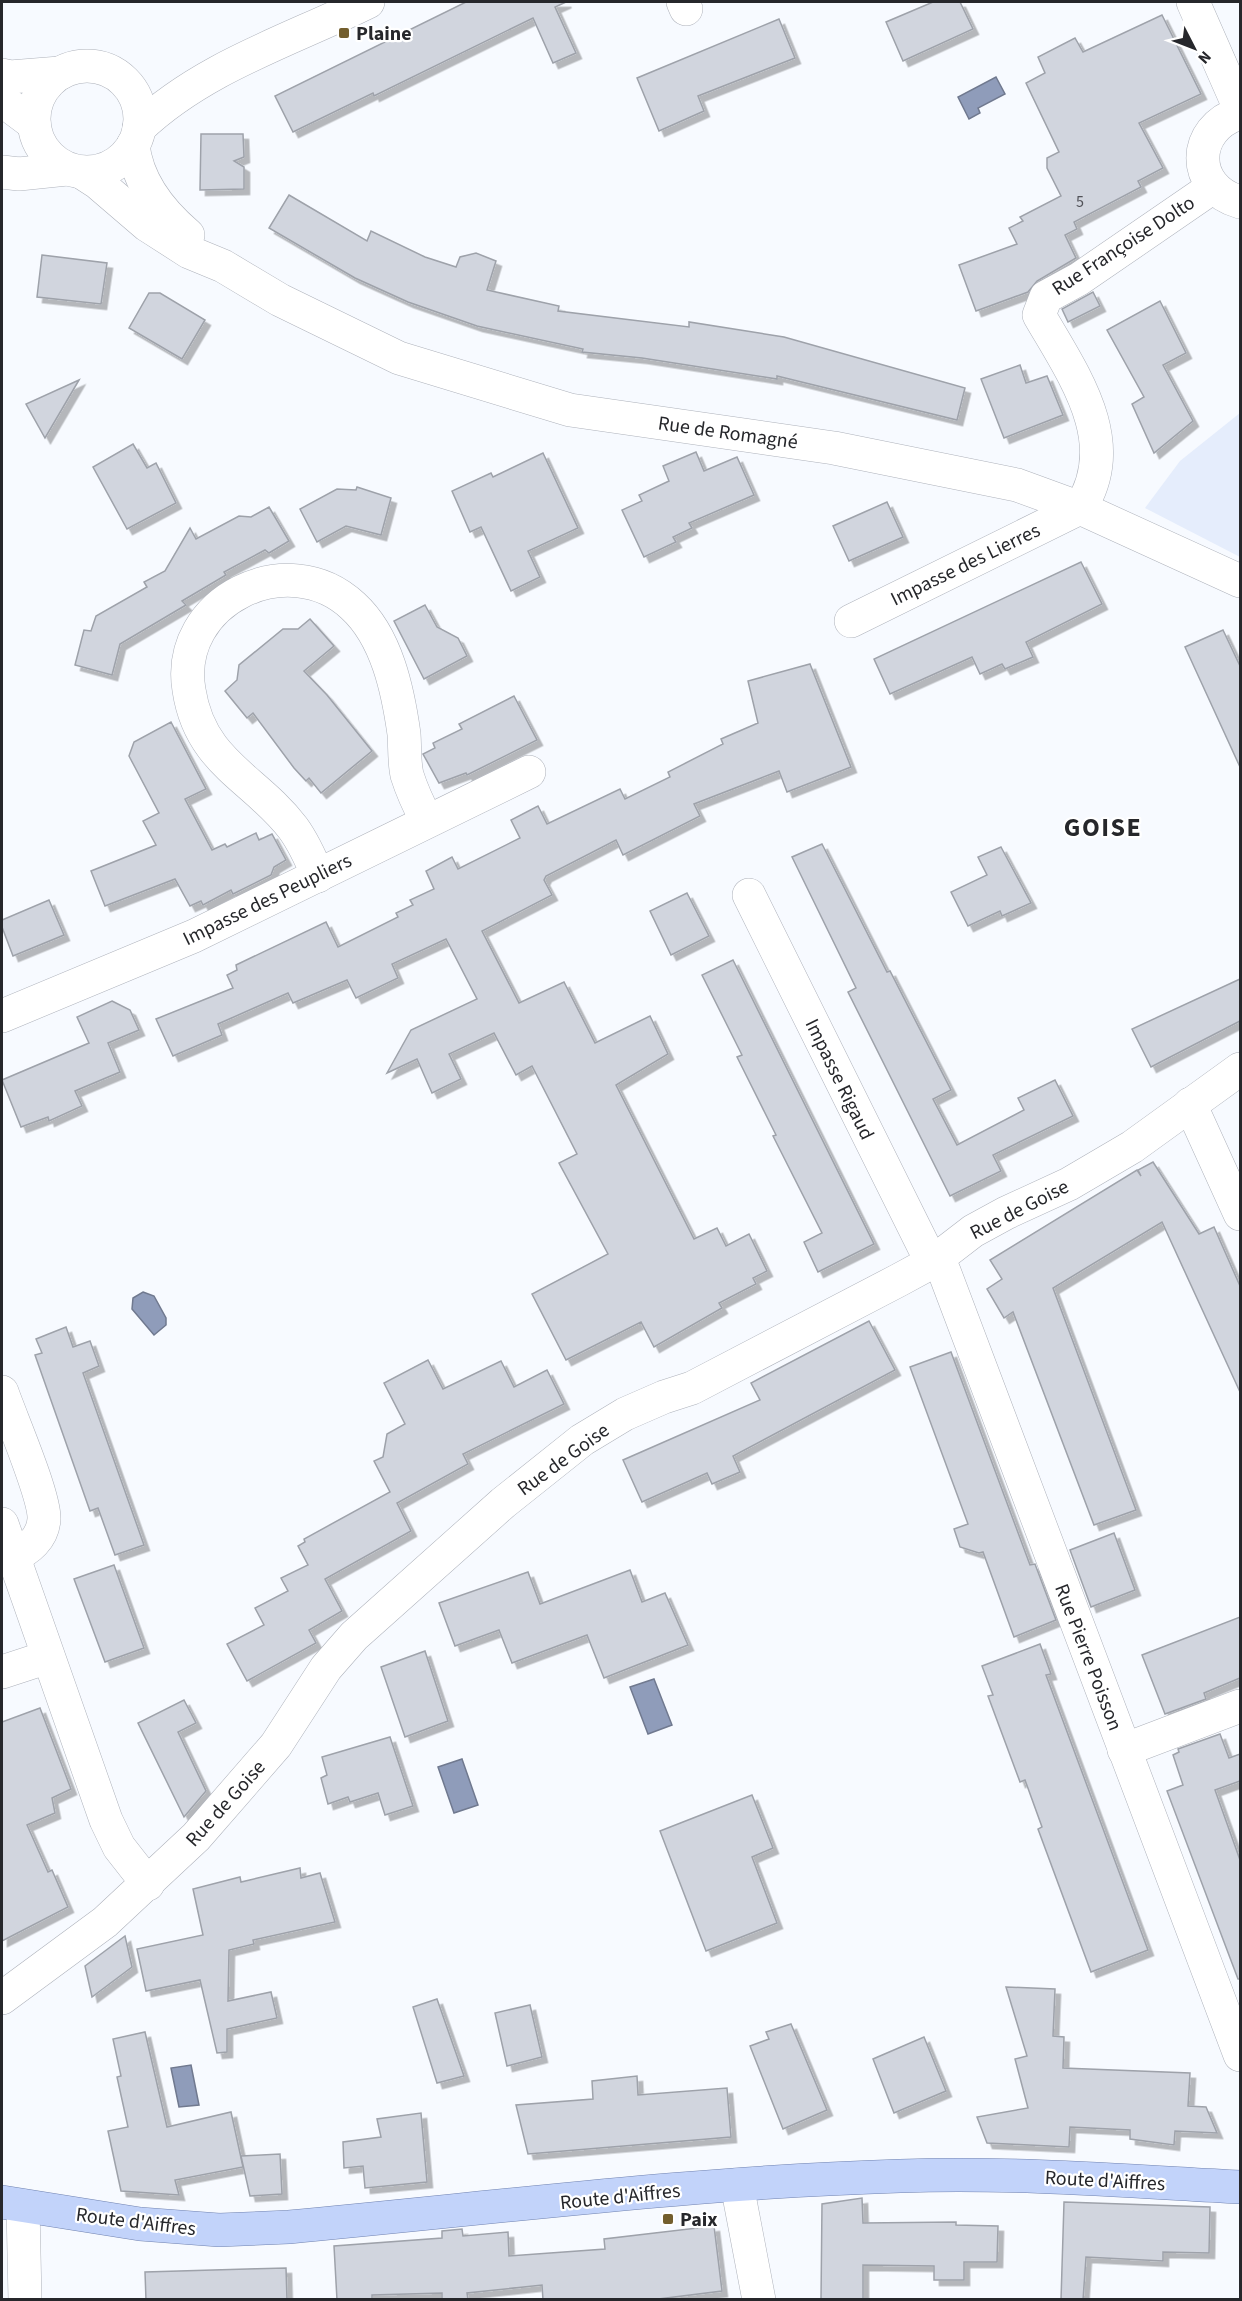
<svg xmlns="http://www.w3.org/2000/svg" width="1242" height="2301" viewBox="0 0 1242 2301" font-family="'Source Sans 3',sans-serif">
  <defs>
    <filter id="shadow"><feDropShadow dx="5.5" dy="5.5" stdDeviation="0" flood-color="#0004"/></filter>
  </defs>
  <rect width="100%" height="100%" fill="#f7faff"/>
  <!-- built -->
  <path fill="#e5edfc" d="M1240,413v144l-95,-49 35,-47z"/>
  <!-- water -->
  <g fill="#8f9cba" stroke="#70798f" stroke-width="1.5">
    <path d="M996,77l9,17 -27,14 2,5 -11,6 -11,-22z"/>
    <path d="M143,1292l11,4 12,22v7l-12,10 -22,-26 1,-11z"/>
    <path d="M654,1679l18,46 -24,9 -18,-47z"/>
    <path d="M462,1759l16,46 -24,8 -16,-46z"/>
    <path d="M191,2065l8,40 -20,2 -8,-39z"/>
  </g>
  <!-- building -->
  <g fill="#d1d5de" stroke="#9ea2aa" stroke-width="1.5" filter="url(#shadow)">
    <path d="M466,2h100l-11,5 21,46 -23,10 -20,-45 -159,78 -1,-3 -80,39 -18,-36z"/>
    <path d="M933,2h27l13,27 -70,32 -17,-39z"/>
    <path d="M1162,15l39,79 -62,29 24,45 -25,13 3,6 -67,35 3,7 -12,6 11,23 -39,23 -9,11 -52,19 -17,-46 58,-21 -8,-16 14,-7 -3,-4 41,-21 -14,-28v-10l12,-6 -33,-69 19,-10 -7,-16 37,-19 8,14z"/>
    <path d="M779,19l16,39 -97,38 6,15 -45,20 -22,-53z"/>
    <path d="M201,134h42l1,23 -10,4 10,6v22l-44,1z"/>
    <path d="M289,195l78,46 4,-10 54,26 31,10 4,-10 16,-4 20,8 -9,29 72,16 -1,5 131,16v-5l95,15 181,51 -8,32 -180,-44v3l-135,-21 -60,-6 1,-3 -106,-23 -69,-24 -53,-24 -86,-50z"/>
    <path d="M42,255l65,8 -6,41 -64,-7z"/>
    <path d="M1093,292l7,14 -32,16 -6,-13z"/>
    <path d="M149,293h11l45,27 -23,39 -53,-31z"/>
    <path d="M1160,301l26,52 -23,12 30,56 -39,32 -22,-49 12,-7 -37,-67z"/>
    <path d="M1020,365l6,18 21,-7 16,39 -59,23 -23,-59z"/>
    <path d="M79,380l-34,58 -19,-34z"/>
    <path d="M133,444l14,24 9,-5 20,40 -49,26 -34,-62z"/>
    <path d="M696,452l8,19 33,-14 17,38 -65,28 3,5 -19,9 3,5 -32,15 -22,-47 20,-9 -3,-6 30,-14 -6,-15z"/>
    <path d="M543,453l35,75 -50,23 12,26 -29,14 -30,-64 -11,5 -18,-41 39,-18 2,4z"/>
    <path d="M357,487l34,11 -10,37 -35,-9 -29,16 -17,-33 37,-20 19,1z"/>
    <path d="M887,502l16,35 -54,24 -16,-35z"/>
    <path d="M269,507l20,34 -20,12 -4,-3 -41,22 2,3 -44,26 4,4 -66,39 -8,31 -37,-10 9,-35 7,1 5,-15 51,-29 -3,-5 21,-11 25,-43 6,11 43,-23 12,1z"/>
    <path d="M1081,562l21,42 -76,38 7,15 -28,12 -3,-5 -22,10 -8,-17 -82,37 -16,-35z"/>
    <path d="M425,605l12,22 21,11 9,18 -43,23 -30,-58z"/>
    <path d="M310,619l24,27 -30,25 23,24 45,56 -51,42 -12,-15 -3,3 -12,-13 -41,-55 -6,5 -22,-27 12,-11 2,-15 44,-36h15z"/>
    <path d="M1223,630l17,36v101l-55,-120z"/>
    <path d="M810,664l41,103 -64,25 -8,-21 -85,33 6,12 -77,39 -7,-15 -70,36 -2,4 8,15 -70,36 37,72 45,-21 31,61 55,-27 18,38 -52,31 78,154 23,-11 9,18 23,-12 18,37 -14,7 3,6 -37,19 3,5 -68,39 -13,-25 -75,38 -34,-66 76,-40 -49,-91 18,-9 -45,-88 -16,9 -22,-42 -45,21 12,25 -29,14 -15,-34 -30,14 24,-43 66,-31 -31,-60 -54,25 6,14 -42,20 -9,-18 -54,23 -5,-10 -70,31 4,11 -49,21 -17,-37 77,-31 -6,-13 10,-5 -1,-5 90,-43 12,25 60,-30 -2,-4 17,-8 -3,-5 24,-11 -8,-18 26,-14 6,12 62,-31 -9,-18 27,-14 9,18 73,-35 5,10 45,-22 -2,-5 55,-28 -2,-5 37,-16 -10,-42z"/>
    <path d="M514,696l23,44 -70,35 -1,-2 -27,10 -16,-29 12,-6 -2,-5 29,-14 -3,-5z"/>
    <path d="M171,722l35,67 -21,10 27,51 13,-6 2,3 29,-14 3,7 13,-6 14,26 -12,7 -3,8 -38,19 -2,-4 -28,15 -2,-4 -11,5 -15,-27 -70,27 -14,-35 65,-26 -13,-24 16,-8 -30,-57 5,-14z"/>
    <path d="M822,844l65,128 3,-1 61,119 -18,9 24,46 67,-35 -6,-12 37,-18 18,36 -80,39 8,16 -51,25 -102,-204 8,-4 -64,-131z"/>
    <path d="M1001,847l30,56 -29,13 -2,-5 -32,15 -17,-34 36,-17 -9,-18z"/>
    <path d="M687,893l22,43 -38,19 -21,-44z"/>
    <path d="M49,900l15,35 -51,21 -11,-29v-7z"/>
    <path d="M733,960l141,284 -56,28 -14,-30 18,-9 -49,-97 3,-1 -39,-78 5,-2 -40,-80z"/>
    <path d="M1240,979v42l-89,46 -19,-38z"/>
    <path d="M112,1001l18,9 9,20 -31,13 12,29 -45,19 7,15 -33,15 -1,-4 -27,10 -19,-47 87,-37 -12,-26z"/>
    <path d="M1153,1162l46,72 15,-7 26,59v106l-78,-170 -109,66 83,222 -42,15 -81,-213 -9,6 -17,-29 15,-10 -12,-19 147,-90 4,6 -3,-6z"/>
    <path d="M869,1321l26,49 -162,86 7,16 -28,12 -5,-11 -65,29 -19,-42 137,-60 -9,-17z"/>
    <path d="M66,1327l7,20 17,-6 9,25 -16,7 61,172 -29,10 -17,-47 -8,3 -55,-156 7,-2 -6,-14z"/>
    <path d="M951,1352l79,213 5,-1 21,56 -42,17 -31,-85 -4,1 -19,-6 -6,-18 14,-5 -58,-157z"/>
    <path d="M428,1360l15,29 58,-28 13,26 33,-17 17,34 -101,50 5,10 -71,39 14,28 -86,48 17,32 -33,19 7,13 -69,38 -20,-37 37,-19 -9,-17 33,-17 -7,-13 27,-13 -10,-19 7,-4 -1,-3 86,-47 -16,-31 9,-4 4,-23 18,-10 -21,-41z"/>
    <path d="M1114,1533l21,57 -44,17 -21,-57z"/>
    <path d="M114,1565l30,83 -39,14 -31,-83z"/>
    <path d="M630,1570l12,32 23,-9 23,52 -84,33 -17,-43 -75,28 -13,-33 -44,16 -16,-43 89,-31 12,32z"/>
    <path d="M1240,1617v61l-36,15 2,6 -41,15 -23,-59z"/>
    <path d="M1040,1644l11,30 -5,1 102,275 -57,22 -53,-143 4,-2 -17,-47 -5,2 -32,-86 5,-1 -11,-29z"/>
    <path d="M425,1651l23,70 -43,16 -24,-70z"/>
    <path d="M184,1700l12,23 -18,9 28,59 -22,26 -46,-94z"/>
    <path d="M40,1708l31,81 -19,9 3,15 -28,12 21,47 4,-2 16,37 -66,34v-219z"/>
    <path d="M1220,1734l9,24 11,-4v27l-25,9 25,70v119h-2l-71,-188 16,-6 -10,-30 6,-3 -1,-3z"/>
    <path d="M390,1737l23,69 -28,9 -7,-22 -28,9 -2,-5 -20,7 -7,-26 6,-3 -5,-18z"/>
    <path d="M752,1795l21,53 -21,9 25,66 -71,28 -46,-120z"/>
    <path d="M300,1868l1,10 19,-5 15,49 -82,18 1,4 -25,6 -1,51 43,-9 6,26 -50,11v23l-10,1 -17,-73 -54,11 -9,-42 66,-14 -10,-46 47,-12 1,5z"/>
    <path d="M125,1936l7,31 -40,30 -7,-31z"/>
    <path d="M1006,1987l49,2 -2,47 11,1 -1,31 127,5 -2,33 18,1 11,26 -42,-2 -1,14 -44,-6v-9l-60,-3 -1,20 -82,-4 -10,-26 51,-9 -13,-49 12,-3z"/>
    <path d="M437,1999l27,77 -27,7 -24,-76z"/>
    <path d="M530,2005l12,52 -35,9 -12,-53z"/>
    <path d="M791,2024l36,86 -44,19 -33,-83 19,-7 -3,-7z"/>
    <path d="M145,2032l22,95 64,-15 12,55 -68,13 4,15 -58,-4 -13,-60 20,-4 -11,-50 4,-1 -8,-37z"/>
    <path d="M924,2037l22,54 -52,22 -21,-54z"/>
    <path d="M637,2076l1,19 89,-7 4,49 -203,17 -12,-49 77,-6 -1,-18z"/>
    <path d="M421,2113l6,69 -62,6 -2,-22 -19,2 -1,-26 38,-5 -4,-18z"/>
    <path d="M280,2154l2,40 -32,2 -9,-40z"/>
    <path d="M862,2198l1,25 93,-1v3l42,1 -1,36h-33v18h-30v-14l-71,-1v35h-42l1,-96z"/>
    <path d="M1064,2202l146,5 -1,46 -46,-1v9l-77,-4 -3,43h-22z"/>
    <path d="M714,2226l8,65 -72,9h-107l-1,-15 -75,8 1,7h-26v-7l-70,2v5h-35l-3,-54 108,-8v-7l20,-2 1,7 45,-4 1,24 96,-7 -1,-10z"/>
    <path d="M286,2268l1,32h-141l-1,-28z"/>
  </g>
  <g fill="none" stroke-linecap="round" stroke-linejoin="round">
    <defs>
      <g id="minor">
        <path d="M683,2l3,7"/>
        <path d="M1193,2l47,107"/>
        <circle cx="87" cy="119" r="53"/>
        <path d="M2,75l8,2 50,-4"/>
        <path d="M2,100l32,24"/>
        <path d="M1240,113c-49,15 -50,75 0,89"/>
        <path d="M139,128c64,-61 152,-88 229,-126"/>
        <path d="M133,145c4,36 28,67 55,90"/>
        <path d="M2,172l17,2 48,-5"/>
        <path d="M81,172l17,11 49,42 42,27 34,14 57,34 119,58 171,52 264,38 183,37 63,23 160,73"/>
        <path d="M851,621l229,-113c43,-66 -7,-134 -41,-193l7,-18 33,-18 134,-92"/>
        <path d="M318,876c-7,-17 -14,-33 -25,-48 -38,-50 -93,-65 -104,-138 -15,-89 99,-145 164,-84 34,31 45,85 51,128 1,13 0,28 3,41 5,16 12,31 20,46"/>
        <path d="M749,895l175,352 20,24 296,784"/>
        <path d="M2,1016l192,-80 335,-164"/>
        <path d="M1190,1104l50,110"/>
        <path d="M2,1392c9,26 43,104 42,127 -1,19 -16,31 -31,37"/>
        <path d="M2,1524l104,296 13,27 29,37"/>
        <path d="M2,1672l46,-15"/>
        <path d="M1124,1750l116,-44"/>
        <path d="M2,1998l103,-76 91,-85 80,-92 50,-77 28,-32 149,-133 79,-63 43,-26 39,-17 28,-9 207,-108 35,-19 39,-30 33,-18 63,-29 63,-37 108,-78"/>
        <path d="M737,2185l22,115"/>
        <path d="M23,2206l2,94"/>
      </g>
      <path id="major" d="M2,2202l138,22 79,6 70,-3c204,-19 407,-45 611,-51 114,-4 227,5 340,11"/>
    </defs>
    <!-- minor casing -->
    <use href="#minor" stroke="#aeb2bb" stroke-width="34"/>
    <!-- major casing -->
    <use href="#major" stroke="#7183b0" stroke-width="34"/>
    <!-- minor -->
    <use href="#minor" stroke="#fff" stroke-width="33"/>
    <!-- major -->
    <use href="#major" stroke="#c2d3fa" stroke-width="33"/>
  </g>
  <!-- markers -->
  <g fill="#735e2d" stroke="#fff" stroke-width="2">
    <rect x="338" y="27" width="12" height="12" rx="3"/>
    <rect x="662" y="2213" width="12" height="12" rx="3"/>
  </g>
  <g text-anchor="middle" stroke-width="4.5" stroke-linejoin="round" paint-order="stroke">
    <!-- number labels -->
    <g font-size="16" fill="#515258">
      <text x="1080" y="207">5</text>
    </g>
    <!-- poi labels -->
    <g font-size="20" font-weight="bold" fill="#26272b" stroke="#fff" text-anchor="start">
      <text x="356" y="40">Plaine</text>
      <text x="680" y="2226">Paix</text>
    </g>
    <!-- street labels -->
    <g font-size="20" fill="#26272b" stroke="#fff">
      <text transform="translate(1123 245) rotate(-33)" y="7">Rue Françoise Dolto</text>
      <text transform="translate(728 432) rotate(8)" y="7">Rue de Romagné</text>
      <text transform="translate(965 564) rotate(-26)" y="7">Impasse des Lierres</text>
      <text transform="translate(267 899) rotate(-26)" y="7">Impasse des Peupliers</text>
      <text transform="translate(840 1079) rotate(64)" y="7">Impasse Rigaud</text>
      <text transform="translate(1019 1209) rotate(-27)" y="7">Rue de Goise</text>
      <text transform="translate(563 1459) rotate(-36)" y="7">Rue de Goise</text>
      <text transform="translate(1089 1657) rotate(69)" y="7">Rue Pierre Poisson</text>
      <text transform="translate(225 1803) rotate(-48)" y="7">Rue de Goise</text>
      <text transform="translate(1105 2180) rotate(3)" y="7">Route d'Aiffres</text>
      <text transform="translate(620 2196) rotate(-6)" y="7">Route d'Aiffres</text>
      <text transform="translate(136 2221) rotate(7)" y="7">Route d'Aiffres</text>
    </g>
    <!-- district labels -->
    <g font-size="26" font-weight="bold" letter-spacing="1.5" fill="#26272b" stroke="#fff">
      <text x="1103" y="836">GOISE</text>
    </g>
  </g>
  <!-- border -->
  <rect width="1242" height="2301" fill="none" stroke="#26272b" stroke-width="6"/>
  <!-- north arrow -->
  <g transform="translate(1194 48) rotate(132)" stroke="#ffffff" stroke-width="4.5" paint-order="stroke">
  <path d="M0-4.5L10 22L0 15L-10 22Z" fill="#26272b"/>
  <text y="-9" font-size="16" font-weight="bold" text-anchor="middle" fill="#26272b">N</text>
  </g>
</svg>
